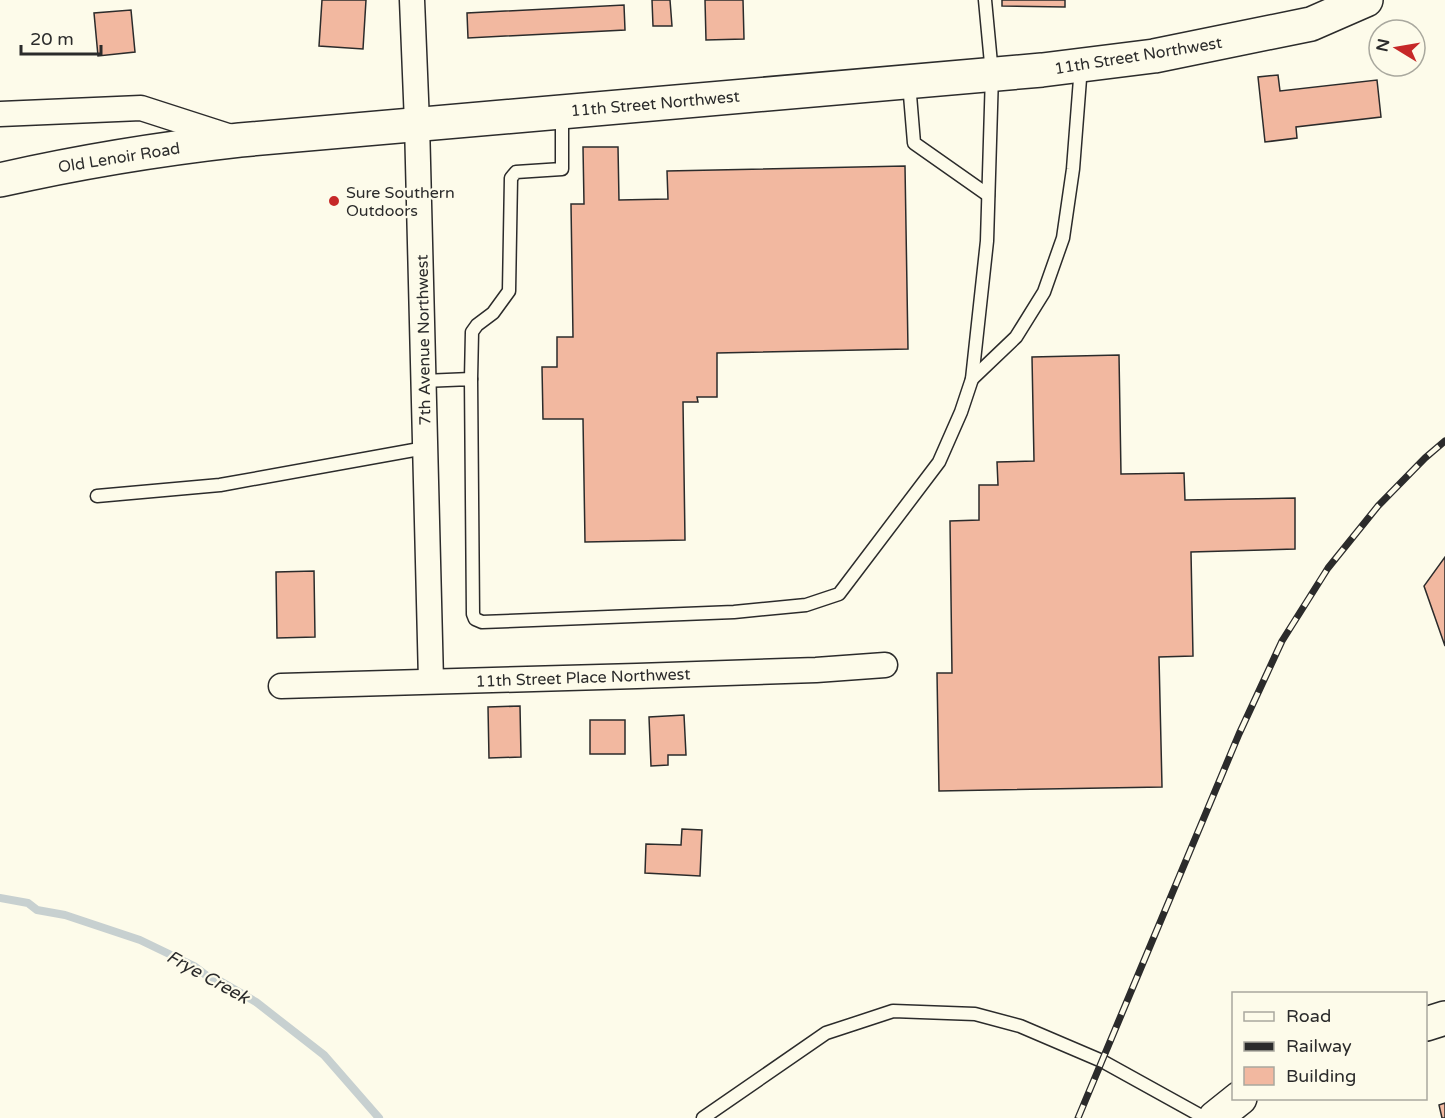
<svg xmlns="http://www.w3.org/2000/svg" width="1445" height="1118" viewBox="0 0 1445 1118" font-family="'Varela Round',sans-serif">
  <rect width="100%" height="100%" fill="#fdfbea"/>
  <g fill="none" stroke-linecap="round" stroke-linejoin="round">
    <!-- stream -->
    <path stroke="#c7d0d0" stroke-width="8" d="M0,898l28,5 9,7 28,5 75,25 54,26 17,13 9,2 36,21 68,53 55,63"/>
  </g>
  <!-- building -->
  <g fill="#f2b8a0" stroke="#2b2b2b" stroke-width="1.5">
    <path d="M322,0h44l-3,49 -44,-3z"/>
    <path d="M652,0h18l2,26h-19z"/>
    <path d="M705,0h38l1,39 -38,1z"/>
    <path d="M1002,0h63v7l-63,-1z"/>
    <path d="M624,5l1,25 -157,8 -1,-25z"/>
    <path d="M131,10l4,42 -37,4 -4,-43z"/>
    <path d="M1278,75l2,16 97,-11 4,37 -85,10 1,11 -32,4 -7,-65z"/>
    <path d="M583,147h35l1,53 49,-1 -1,-28 238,-5 3,183 -191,4v44h-20l1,5h-15l2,138 -100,2 -2,-123h-40l-1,-52h15v-30h16l-2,-133h13z"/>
    <path d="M1119,355l2,119 63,-1 1,27 110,-2v51l-104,3 2,104 -34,1 3,130 -223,4 -2,-118h15l-2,-152 29,-1v-35h19l-1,-23 37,-1 -2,-104z"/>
    <path d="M1445,557v89l-21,-60z"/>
    <path d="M314,571l1,66 -38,1 -1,-66z"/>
    <path d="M520,706l1,51 -32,1 -1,-51z"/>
    <path d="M684,715l2,40h-18v10l-17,1 -2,-49z"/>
    <rect x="590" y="720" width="35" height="34"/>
    <path d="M682,829l20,1 -2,46 -55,-3 1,-29 35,1z"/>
    <path d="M1445,1103v15h-3l-3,-13z"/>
  </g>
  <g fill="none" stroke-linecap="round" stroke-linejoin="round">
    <defs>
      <g id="lane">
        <path d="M909,83l5,60 74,52"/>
        <path d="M471,379l1,-47 5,-7 16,-12 16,-22 2,-113 5,-6 46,-3v-55"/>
        <path d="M972,379l44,-42 28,-45 19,-54 10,-69 8,-103"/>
        <path d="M423,381l48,-2 2,235 2,5 7,3 252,-10 72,-7 33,-11 100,-132 22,-50 11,-33 15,-138 5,-167 -7,-74"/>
        <path d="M97,496l123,-11 205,-37"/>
        <path d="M703,1118l123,-85 67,-22 82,3 45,12 82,35 103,57"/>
      </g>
      <g id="street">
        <path d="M412,0l5,123 14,558"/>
        <path d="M0,114l141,-6 93,30"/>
        <path d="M281,686l356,-10 179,-6 69,-5"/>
      </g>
      <g id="secondary">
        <path d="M0,180c79,-18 159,-31 240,-40l802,-70 112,-14 157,-32 55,-24"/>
        <path d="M1426,1024l19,-6"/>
        <path d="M1215,1118l25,-20"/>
      </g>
    </defs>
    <!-- lane casing -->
    <use href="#lane" stroke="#2b2b2b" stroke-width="15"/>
    <!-- street casing -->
    <use href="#street" stroke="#2b2b2b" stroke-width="27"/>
    <!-- secondary casing -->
    <use href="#secondary" stroke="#2b2b2b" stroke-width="36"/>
    <!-- lane -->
    <use href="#lane" stroke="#fdfbea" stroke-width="12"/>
    <!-- street -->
    <use href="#street" stroke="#fdfbea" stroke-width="24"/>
    <!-- secondary -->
    <use href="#secondary" stroke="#fdfbea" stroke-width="33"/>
    <defs>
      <path id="rail" d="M1078,1118l161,-384 43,-93 46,-73 50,-62 47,-48 20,-17"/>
    </defs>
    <!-- rail casing -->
    <use href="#rail" stroke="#2b2b2b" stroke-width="7"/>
    <!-- rail -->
    <use href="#rail" stroke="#fdfbea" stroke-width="4.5" stroke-dasharray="14" stroke-linecap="butt"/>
  </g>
  <!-- markers -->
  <circle fill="#c62828" stroke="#fdfbea" stroke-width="2" cx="334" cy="201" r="6"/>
  <g text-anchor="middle" stroke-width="4.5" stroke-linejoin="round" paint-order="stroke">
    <!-- street labels -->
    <g font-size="16" fill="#2b2b2b" stroke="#fdfbea">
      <text transform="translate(1138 55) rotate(-9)" y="6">11th Street Northwest</text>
      <text transform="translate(655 103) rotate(-5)" y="6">11th Street Northwest</text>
      <text transform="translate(119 157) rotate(-9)" y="6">Old Lenoir Road</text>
      <text transform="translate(423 340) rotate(-91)" y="6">7th Avenue Northwest</text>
      <text transform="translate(583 677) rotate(-2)" y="6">11th Street Place Northwest</text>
    </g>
    <!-- poi labels -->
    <g font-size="16" fill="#2b2b2b" stroke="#fdfbea" text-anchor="start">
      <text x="346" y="198">Sure Southern<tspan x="346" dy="18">Outdoors</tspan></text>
    </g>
    <!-- water labels -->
    <g font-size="18" font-style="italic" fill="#2b2b2b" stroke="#fdfbea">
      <text transform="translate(208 977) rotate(29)" y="6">Frye Creek</text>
    </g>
  </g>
  <!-- legend -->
  <rect x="1232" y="992" width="195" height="108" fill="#fdfbea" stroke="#a9a89e" stroke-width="1.5"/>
  <rect x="1244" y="1012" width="30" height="9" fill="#fdfbea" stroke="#a9a89e" stroke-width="1.5"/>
  <text x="1286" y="1022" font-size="18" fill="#2b2b2b">Road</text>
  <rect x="1244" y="1042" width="30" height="9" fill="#2b2b2b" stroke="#a9a89e" stroke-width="1.5"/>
  <text x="1286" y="1052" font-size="18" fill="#2b2b2b">Railway</text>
  <rect x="1244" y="1067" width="30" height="18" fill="#f2b8a0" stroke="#a9a89e" stroke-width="1.5"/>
  <text x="1286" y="1082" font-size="18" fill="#2b2b2b">Building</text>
  <!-- north arrow -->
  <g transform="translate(1397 48) rotate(281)"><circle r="28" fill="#fdfbea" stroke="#a9a89e" stroke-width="1.5"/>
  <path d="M0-4.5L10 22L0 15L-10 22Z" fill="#c62828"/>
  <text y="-9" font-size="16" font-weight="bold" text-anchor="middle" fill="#2b2b2b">N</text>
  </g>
  <!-- scale -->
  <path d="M21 45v9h80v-9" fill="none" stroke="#2b2b2b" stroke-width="3"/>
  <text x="30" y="45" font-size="18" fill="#2b2b2b" stroke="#fdfbea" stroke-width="4.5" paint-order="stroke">20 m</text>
</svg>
